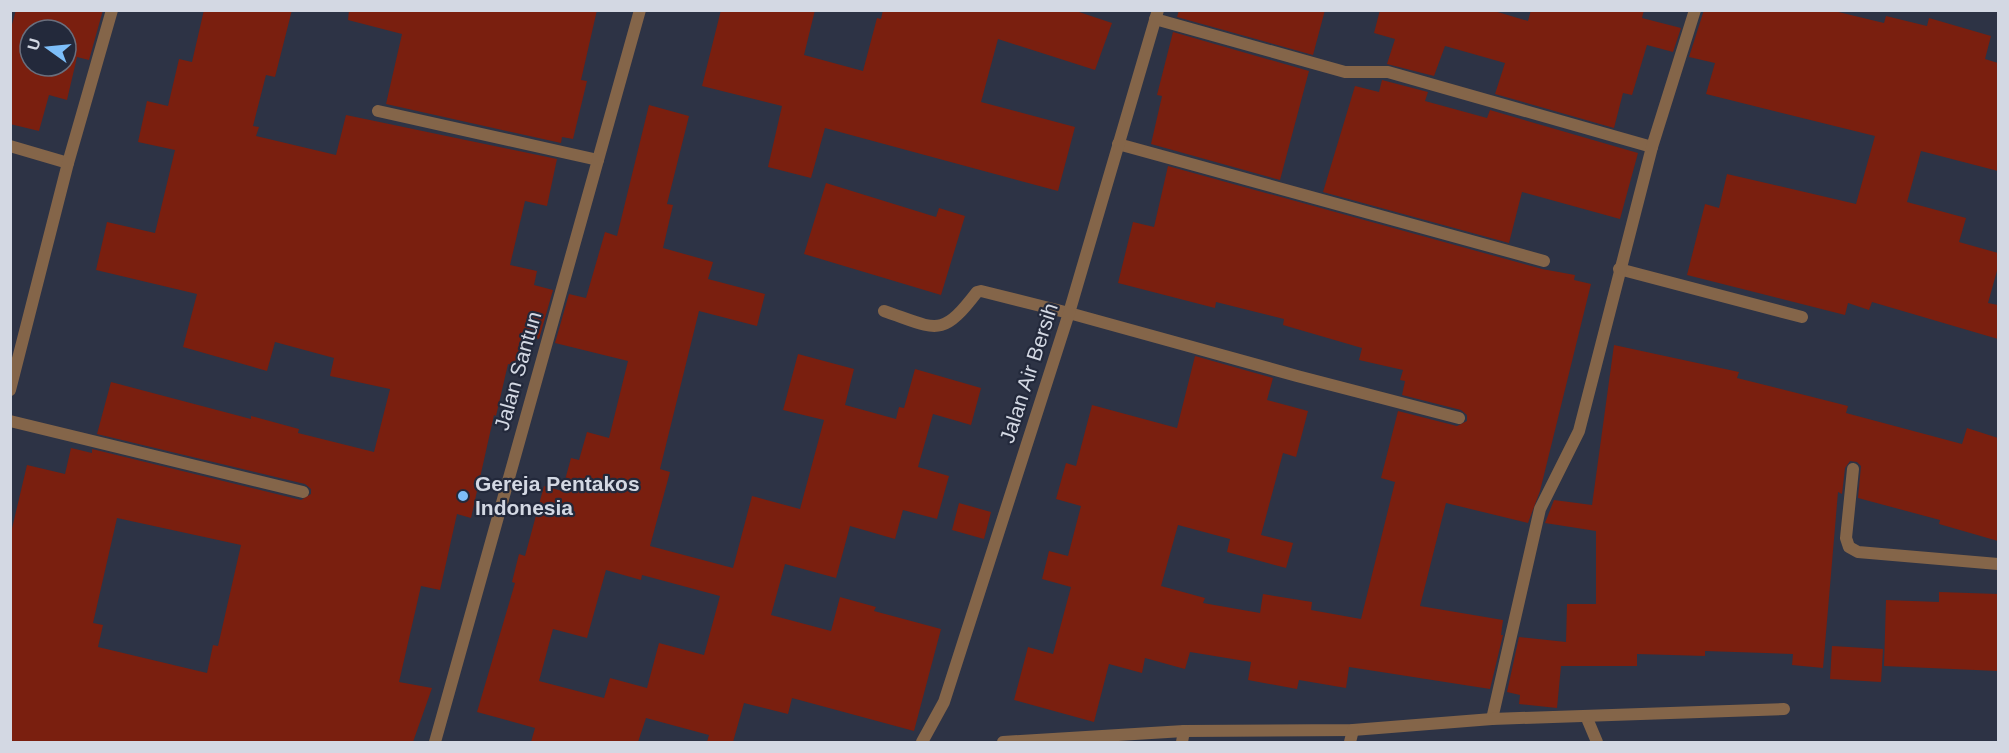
<svg xmlns="http://www.w3.org/2000/svg" width="2009" height="753" viewBox="0 0 2009 753" font-family="Arial,sans-serif">
  <rect width="100%" height="100%" fill="#2d3345"/>
  <!-- building -->
  <g fill="#7a1f0f" fill-rule="evenodd">
    <path d="M16,10h87l-14,50 -12,-3 -10,43 -18,-5 -10,36 -29,-7v-92zM30,30h36v36h-36z"/>
    <path d="M204,10h88l-17,67 -9,-2 -13,51 6,1 -3,9 80,19 10,-40 211,44 -10,47 -22,-5 -15,64 27,6 -3,14 19,5 -14,49 -12,-3 -8,31 -11,-3 -12,52 -2,-1 -23,103 -14,-4 -17,76 -19,-4 -22,96 33,6 -19,54h-403v-205l17,-72 38,9 6,-26 21,5v-4l209,51 10,-6v-5l-6,-5 -208,-50 14,-52 140,37v-3l48,13 -1,4 76,19 16,-63 -60,-13 4,-18 -59,-16 -8,29 -84,-24 14,-53 -101,-24 11,-48 48,11 20,-83 -37,-8 9,-41 21,5 11,-47 13,3zM117,518l124,27 -23,101 -5,-1 -6,28 -109,-26 5,-22 -10,-2z"/>
    <path d="M349,10h248l-16,70 6,1 -14,58 -11,-2 -1,6 -175,-39 16,-70 -54,-14z"/>
    <path d="M721,10h94l-11,45 59,16 14,-53 4,1 2,-9h190l39,13 -17,47 -97,-31 -17,63 94,25 -17,64 -233,-63 -14,50 -43,-11 14,-61 -80,-20z"/>
    <path d="M1179,10h146l-12,45 -136,-38z"/>
    <path d="M1380,10h111l37,11 3,-11h113l-2,8 39,10 -8,24 -26,-7 -15,50 -9,-2 -9,35 -119,-34 10,-31 -60,-17 -11,30 -47,-12 8,-25 -21,-6z"/>
    <path d="M1704,10h126l54,13 2,-7 41,10 2,-8 62,18 -6,23 13,4v108l-77,-20 -14,51 59,16 -7,24 39,11v14l-10,36 10,2v34l-126,-37 -3,8 -21,-7 -3,12 -158,-40 18,-71 14,4 8,-34 129,30 19,-68 -169,-42 9,-31 -26,-6z"/>
    <path d="M1173,32l136,39 -29,109 -129,-36 11,-48 -5,-1z"/>
    <path d="M1382,80l46,12 -3,9 62,17 3,-8 148,43 -18,66 -98,-27 -13,51 -186,-51 32,-106 24,6z"/>
    <path d="M649,105l40,11 -22,88 6,1 -10,43 50,14 -5,17 57,15 -8,32 -58,-15 -39,158 10,3 -20,74 83,22 19,-72 48,13 24,-89 -41,-10 15,-56 56,15 -9,36 51,14 3,-12 5,1 11,-39 66,19 -10,37 -38,-11 -15,53 31,9 -12,43 -34,-9 -8,29 -45,-13 -14,52 -51,-14 -14,51 60,16 9,-34 36,10 -2,4 67,18 -27,102 -122,-33 -4,16 -44,-11 -11,39h-26l2,-7 -63,-17 -8,24h-107l4,-14 -58,-16 38,-129 -3,-1 7,-28 6,2 19,-70 18,5 9,-33 8,2 8,-28 22,6 19,-77 -73,-18 14,-49 17,4 19,-66 12,4zM606,570l35,10 1,-5 78,21 -16,59 -45,-12 -12,45 -37,-10 -6,20 -65,-17 14,-52 34,9z"/>
    <path d="M1168,166l374,103 33,6 -1,5 17,4 -51,207 -12,32 -82,-20 -26,103 83,14 -2,15h2l-13,54 -141,-22 -3,21 -47,-8 -2,9 -49,-9 3,-18 -61,-10 -5,17 -40,-11 -3,15 -33,-9 -15,58 -80,-22 14,-53 25,7 18,-67 -29,-8 7,-28 19,5 13,-50 -25,-7 10,-36 10,3 16,-61 85,23 18,-72 78,22 -6,22 41,11 -12,46 -13,-4 -22,82 32,8 -7,25 -59,-16 3,-13 -52,-14 -17,61 44,12 -2,5 57,10 3,-19 49,8 -1,8 50,9 34,-137 -14,-4 17,-67 59,15 10,-5v-6l-6,-5 -59,-15 3,-14 -5,-1 3,-10 -44,-10 3,-12 -79,-23 1,-6 -68,-17 -1,6 -97,-25 15,-61 21,5z"/>
    <path d="M826,183l110,34 3,-9 26,8 -24,79 -137,-41z"/>
    <path d="M1614,345l125,27 -2,6 111,28 -2,7 116,31 5,-16 31,10v103l-59,-17 1,-4 -82,-22 3,-32 -4,-4 -7,-1 -5,7 -3,26 -4,-2 -15,176 -31,-3 1,-11 -88,-3v5l-68,-2v12h-76l-4,42 -38,-4 1,-9 -13,-3 12,-55 47,5 1,-38h29v-73l-51,-8 9,-23 38,5z"/>
    <path d="M959,503l32,9 -7,27 -32,-9z"/>
    <path d="M1939,592l59,2v77l-114,-5 2,-66 53,2z"/>
    <path d="M1832,646l51,3 -2,33 -51,-3z"/>
  </g>
  <g fill="none" stroke-linecap="round" stroke-linejoin="round">
    <!-- service -->
    <g stroke="#846549" stroke-width="12">
      <path d="M1619,269l183,48"/>
      <path d="M884,311c53,18 57,28 93,-19l4,-1 88,22"/>
    </g>
    <!-- minor -->
    <g stroke="#846549" stroke-width="12">
      <path d="M1155,19l190,53h43l264,75"/>
      <path d="M378,111l220,49"/>
      <path d="M1118,144l426,117"/>
      <path d="M10,146l58,17"/>
      <path d="M1069,313l228,63 162,42"/>
      <path d="M10,390l58,-227 44,-153"/>
      <path d="M10,421l293,71"/>
      <path d="M1853,469l-7,69 3,9 9,5 140,12"/>
      <path d="M1586,716l11,26"/>
      <path d="M1492,719l48,-210 39,-78 73,-284 43,-137"/>
      <path d="M435,742l205,-732"/>
      <path d="M922,742l22,-40 125,-389 89,-303"/>
      <path d="M1003,742l181,-11 169,-1 139,-11 292,-10"/>
      <path d="M1182,742l2,-11"/>
      <path d="M1350,742l3,-12"/>
    </g>
  </g>
  <!-- markers -->
  <circle fill="#7dbef9" stroke="#23293b" stroke-width="2" cx="463" cy="496" r="6"/>
  <g text-anchor="middle" stroke-width="4.5" stroke-linejoin="round" paint-order="stroke">
    <!-- street labels -->
    <g font-size="21" fill="#d3d8e3" stroke="#23293b">
      <text transform="translate(518 371) rotate(-74)" y="7">Jalan Santun</text>
      <text transform="translate(1029 373) rotate(-72)" y="7">Jalan Air Bersih</text>
    </g>
    <!-- poi labels -->
    <g font-size="21" font-weight="bold" fill="#d3d8e3" stroke="#23293b" text-anchor="start">
      <text x="475" y="491">Gereja Pentakos<tspan x="475" dy="24">Indonesia</tspan></text>
    </g>
  </g>
  <!-- border -->
  <rect width="2009" height="753" fill="none" stroke="#d3d8e3" stroke-width="24"/>
  <!-- north arrow -->
  <g transform="translate(48 48) rotate(285)"><circle r="28" fill="#23293b" stroke="#696f7e" stroke-width="1.5"/>
  <path d="M0-4.5L10 22L0 15L-10 22Z" fill="#7dbef9"/>
  <text y="-9" font-size="16" font-weight="bold" text-anchor="middle" fill="#d3d8e3">U</text>
  </g>
</svg>
